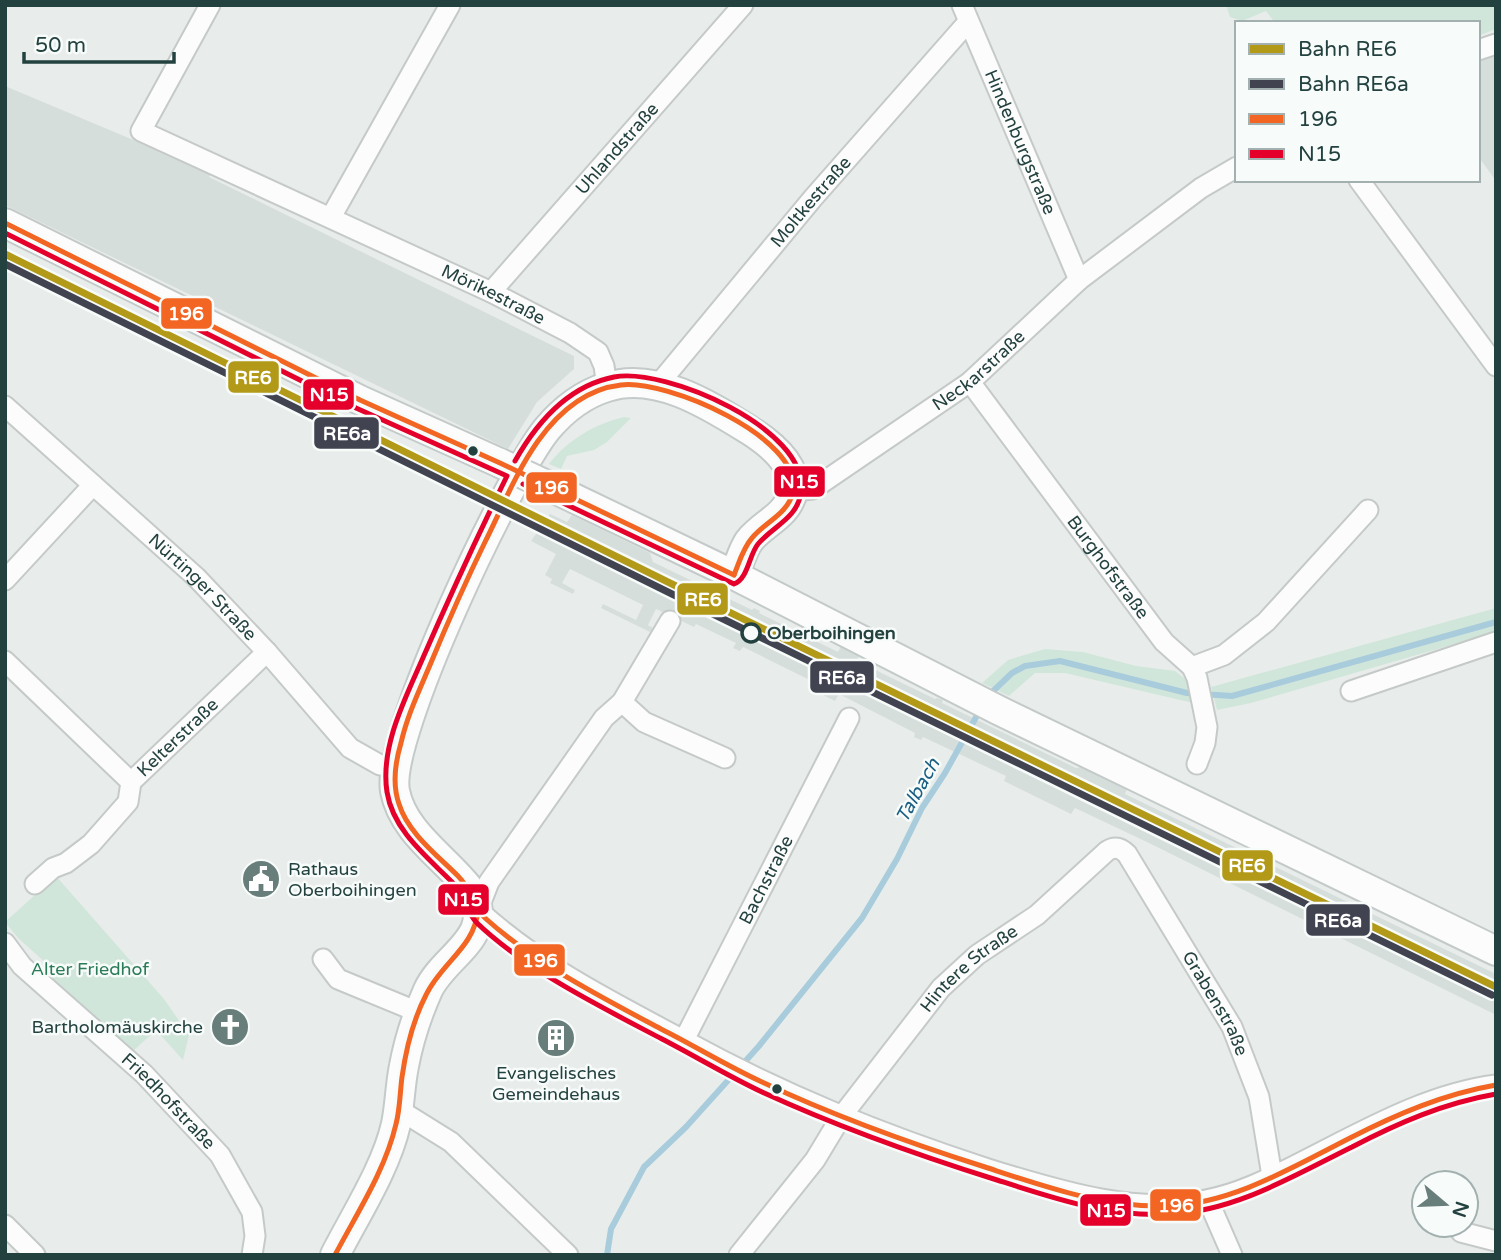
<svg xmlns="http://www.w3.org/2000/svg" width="1501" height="1260" viewBox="0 0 1501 1260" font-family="'Varela Round',sans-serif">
  <rect width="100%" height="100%" fill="#e8edeb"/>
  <!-- built -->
  <g fill="#d6dedc">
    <path d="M1496,55v126l-18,-25v-96z"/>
    <path d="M5,86l207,87 -3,4 365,179v13l-37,33 -29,47 -503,-244z"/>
    <path d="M550,514l17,8 5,-7 78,38 3,9 99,48 2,-2 6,3 -1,2 79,39 3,-6 17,8 1,1 -2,6 78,38 2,-1 6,2 -1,3 134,65 14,-3 39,19 -4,10 371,180v41l-349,-173 -72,-34 -4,6 -67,-33 2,-5 -83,-39 -2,3 -7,-3 1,-4 -76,-39 -4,7 -14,-7 3,-7 -81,-40 -3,4 -7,-3 3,-5 -40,-19 -2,3 -38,-18 -8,16 5,3 -3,4 -49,-24 2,-4 33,16 7,-15 -73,-36 -8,14 13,7 -2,4 -23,-11 2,-4 -7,-4 11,-21 -25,-13z"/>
  </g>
  <!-- green -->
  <g fill="#d1e6da">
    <path d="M1226,5h270v24l-18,7v-13h-203l-9,-12 -24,10 -12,-4z"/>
    <path d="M624,417l7,1 -24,24 -13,8 -27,6 -6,13 -12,-5c19,-24 45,-40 75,-47z"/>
    <path d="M1496,608v24l-245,71 -34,7 -6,-23z"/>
    <path d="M1045,649l38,3 53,14 39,5 14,11 4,21 -128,-30h-30l-26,23 -27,-13 26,-23z"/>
    <path d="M56,876l108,123 25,36 -6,25 -27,-30 -24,22 -26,-25 -58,-47 6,-10 -35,-31 -14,-17z"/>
  </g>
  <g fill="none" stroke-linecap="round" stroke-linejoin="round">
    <!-- stream -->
    <g stroke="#a8ccdc" stroke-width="6">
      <path d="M989,695l23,-22 13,-7 35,-5 127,32 45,3 264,-74"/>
      <path d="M607,1255l4,-26 33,-62 42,-40 73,-81 103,-128 35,-59 25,-51 23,-35 35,-63"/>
    </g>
    <defs>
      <g id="street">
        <path id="s1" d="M210,5l-69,126 350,161 79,41 28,19 6,14 3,21"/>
        <path id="s2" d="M962,5l117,275"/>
        <path d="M1478,50l18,-6"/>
        <path d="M1359,180l137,186"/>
        <path d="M331,217l119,-212"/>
        <path id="s3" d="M491,292l252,-287"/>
        <path id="s4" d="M970,382l194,260 28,25 5,11 10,49 -2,16 -8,21"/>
        <path id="s5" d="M657,386l156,-188 155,-176"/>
        <path id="s6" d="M5,406l191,171 71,75 83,96 30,17 16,1"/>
        <path id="s7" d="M793,491l20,-2 157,-107 109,-102 122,-92 36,-21"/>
        <path d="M5,580l88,-95"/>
        <path d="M670,621l-48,81 -18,16 -115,164 -11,28c61,56 134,92 207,131 99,54 195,93 303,128 69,21 146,46 218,31 33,-6 64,-22 94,-37 62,-31 126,-69 196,-78"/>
        <path d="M5,661l126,121"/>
        <path d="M1192,667l32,-12 42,-33 102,-112"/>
        <path d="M1351,691l145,-49"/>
        <path d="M622,702l22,20 81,36"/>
        <path id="s8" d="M35,884l18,-16 13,-5 25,-19 37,-42 3,-20 136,-130"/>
        <path id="s9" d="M5,943l17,23 122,108 76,81 32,57 3,24 -3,19"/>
        <path d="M323,959l15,20 80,33"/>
        <path id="s10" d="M684,1040l165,-322"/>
        <path d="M398,1109l53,33 117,113"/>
        <path d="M1208,1200l24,55"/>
        <path d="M5,1225l30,30"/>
        <path d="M1461,1232l35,9"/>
        <path id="s11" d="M739,1255l76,-95 26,-43 100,-129 36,-33 60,-40 70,-64c8,-5 14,-3 20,3l105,173 27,70 13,79"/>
      </g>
      <g id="secondary">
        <path d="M5,223l355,177 140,63"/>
        <path d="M559,491l175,84 264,135 498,241"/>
        <path d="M335,1255c21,-41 51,-87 61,-131 4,-19 4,-39 8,-58 5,-27 13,-51 24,-76 17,-36 69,-53 43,-99 -25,-33 -68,-58 -76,-100 -10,-55 114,-315 152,-362 16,-19 37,-35 60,-42 49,-16 102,18 142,43 19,12 49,35 44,61 -5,25 -30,32 -44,50 -7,10 -10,24 -15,34"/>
      </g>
    </defs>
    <!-- street casing -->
    <use href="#street" stroke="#c5cac9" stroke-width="23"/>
    <!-- secondary casing -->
    <use href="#secondary" stroke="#c3cac9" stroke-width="32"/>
    <!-- street -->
    <use href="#street" stroke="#fcfcfc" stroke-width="19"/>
    <!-- secondary -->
    <use href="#secondary" stroke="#fcfcfc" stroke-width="28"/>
    <defs>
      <path id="secondary-bridge" d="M500,463l59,28"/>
    </defs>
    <!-- secondary-bridge casing -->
    <use href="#secondary-bridge" stroke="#c3cac9" stroke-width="32" stroke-linecap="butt"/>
    <!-- secondary-bridge -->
    <use href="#secondary-bridge" stroke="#fcfcfc" stroke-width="28"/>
    <defs>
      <g id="bus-1">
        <path d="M5,223l355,177 140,63 234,112"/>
        <path d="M734,575c5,-12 9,-27 18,-37 13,-16 36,-24 41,-46 10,-55 -128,-113 -172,-107 -35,4 -63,28 -83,56 -22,31 -36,67 -53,101 -20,41 -38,82 -55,123 -11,26 -23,51 -29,78 -6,20 -9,41 -2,61 9,29 38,51 59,72 14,14 16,32 27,42 51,46 116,79 176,111 34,17 66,37 101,53 72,34 147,61 223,85 58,19 120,41 182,39 65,-2 126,-39 183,-68 47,-24 94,-44 146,-53"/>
        <path d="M335,1255c22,-42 50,-84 61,-131 4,-15 4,-32 6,-47 4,-28 11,-57 24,-82 15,-32 49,-48 52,-85"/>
      </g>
      <g id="bus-2">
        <path d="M5,233l351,175 151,68c-30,61 -58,122 -85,184 -17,39 -42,87 -35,132 6,38 39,64 65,90 13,14 13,29 25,41 49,47 124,84 185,116 33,17 66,37 100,53 76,35 155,63 235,88 56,18 115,38 174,34 65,-3 124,-39 181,-67 46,-24 92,-44 144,-53"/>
        <path d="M515,461c22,-39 53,-75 99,-84 51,-10 196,52 187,115 -3,26 -28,34 -43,52 -9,11 -10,35 -24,40l-211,-100"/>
      </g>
    </defs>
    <!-- bus-1 casing -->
    <use href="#bus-1" stroke="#f7fbfa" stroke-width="10"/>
    <!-- bus-2 casing -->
    <use href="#bus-2" stroke="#f7fbfa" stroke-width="10"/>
    <!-- bus-1 -->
    <use href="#bus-1" stroke="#f26522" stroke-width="5"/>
    <!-- bus-2 -->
    <use href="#bus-2" stroke="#e4002b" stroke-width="5"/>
    <defs>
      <path id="rail-1" d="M5,254l671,332 820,401"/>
      <path id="rail-2" d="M5,264l667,330 820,401"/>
    </defs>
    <!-- rail-1 casing -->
    <use href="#rail-1" stroke="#f7fbfa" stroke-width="12"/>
    <!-- rail-2 casing -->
    <use href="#rail-2" stroke="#f7fbfa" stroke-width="12"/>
    <!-- rail-1 -->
    <use href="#rail-1" stroke="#b29a18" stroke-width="7"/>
    <!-- rail-2 -->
    <use href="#rail-2" stroke="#424351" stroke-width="7"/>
  </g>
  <!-- icons -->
  <defs>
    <symbol id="civic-disc" viewBox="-11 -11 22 22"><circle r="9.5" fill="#687e7b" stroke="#f7fbfa"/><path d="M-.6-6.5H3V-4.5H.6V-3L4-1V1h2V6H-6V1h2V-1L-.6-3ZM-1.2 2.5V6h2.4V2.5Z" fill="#fff"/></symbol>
    <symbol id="church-disc" viewBox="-11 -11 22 22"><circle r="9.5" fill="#687e7b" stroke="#f7fbfa"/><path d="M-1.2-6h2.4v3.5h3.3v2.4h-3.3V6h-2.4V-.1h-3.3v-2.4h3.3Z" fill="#fff"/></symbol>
    <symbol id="building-disc" viewBox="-11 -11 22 22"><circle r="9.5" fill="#687e7b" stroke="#f7fbfa"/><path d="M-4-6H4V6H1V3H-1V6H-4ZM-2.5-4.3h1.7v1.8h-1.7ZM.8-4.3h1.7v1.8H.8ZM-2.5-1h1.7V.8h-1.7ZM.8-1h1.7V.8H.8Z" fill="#fff"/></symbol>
  </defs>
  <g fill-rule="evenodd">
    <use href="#civic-disc" x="239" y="857" width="44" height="44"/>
    <use href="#church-disc" x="208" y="1005" width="44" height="44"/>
    <use href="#building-disc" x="534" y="1016" width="44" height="44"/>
  </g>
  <!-- markers -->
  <g fill="#23423f" stroke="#f7fbfa" stroke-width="2.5">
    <circle cx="473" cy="451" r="6"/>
    <circle cx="777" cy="1089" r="6"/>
  </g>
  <circle fill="#f7fbfa" stroke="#23423f" stroke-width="3.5" cx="751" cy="633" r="9"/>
  <g text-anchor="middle" stroke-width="5" stroke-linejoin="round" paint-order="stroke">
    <!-- street labels -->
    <g font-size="18" fill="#23423f" stroke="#f7fbfa">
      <text dy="6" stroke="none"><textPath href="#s2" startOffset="149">Hindenburgstraße</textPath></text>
      <text dy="6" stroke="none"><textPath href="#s3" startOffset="191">Uhlandstraße</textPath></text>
      <text dy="6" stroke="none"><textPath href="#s5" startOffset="240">Moltkestraße</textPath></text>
      <text dy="6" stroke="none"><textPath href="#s1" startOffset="532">Mörikestraße</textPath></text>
      <text dy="6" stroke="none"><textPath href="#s7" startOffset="224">Neckarstraße</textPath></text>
      <text dy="6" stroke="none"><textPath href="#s4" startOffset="231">Burghofstraße</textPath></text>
      <text dy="6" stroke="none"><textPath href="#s6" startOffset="268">Nürtinger Straße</textPath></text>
      <text dy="6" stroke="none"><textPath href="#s8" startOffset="210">Kelterstraße</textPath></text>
      <text dy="6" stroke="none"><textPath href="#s10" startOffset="180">Bachstraße</textPath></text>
      <text dy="6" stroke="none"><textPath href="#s11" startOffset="369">Hintere Straße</textPath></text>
      <text dy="6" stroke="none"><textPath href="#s11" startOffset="747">Grabenstraße</textPath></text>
      <text dy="6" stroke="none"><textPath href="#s9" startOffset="228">Friedhofstraße</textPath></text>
    </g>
    <!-- stop labels -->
    <g font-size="18" font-weight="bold" fill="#23423f" stroke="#f7fbfa" text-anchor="start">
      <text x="767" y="639">Oberboihingen</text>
    </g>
    <!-- poi labels -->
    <g font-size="18" fill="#23423f" stroke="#f7fbfa" text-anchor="start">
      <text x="288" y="875">Rathaus<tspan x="288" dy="21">Oberboihingen</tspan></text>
      <text x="203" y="1033" text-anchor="end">Bartholomäuskirche</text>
      <text x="556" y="1079" text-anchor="middle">Evangelisches<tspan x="556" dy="21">Gemeindehaus</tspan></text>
    </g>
    <!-- park labels -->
    <g font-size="18" fill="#2b7b58" stroke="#f7fbfa">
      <text x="90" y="975">Alter Friedhof</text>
    </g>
    <!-- water labels -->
    <g font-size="19" font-style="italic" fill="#1a5f82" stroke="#f7fbfa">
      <text transform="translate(917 790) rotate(-61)" y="7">Talbach</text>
    </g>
  </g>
  <g stroke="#f7fbfa" stroke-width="2.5">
    <rect x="160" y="297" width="53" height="33" rx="7" fill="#f26522"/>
    <rect x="227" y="360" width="53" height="34" rx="7" fill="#b29a18"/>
    <rect x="302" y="378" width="53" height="33" rx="7" fill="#e4002b"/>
    <rect x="313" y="416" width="67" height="34" rx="7" fill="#424351"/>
    <rect x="773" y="465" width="53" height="33" rx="7" fill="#e4002b"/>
    <rect x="525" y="471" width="53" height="33" rx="7" fill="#f26522"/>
    <rect x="676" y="582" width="53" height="34" rx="7" fill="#b29a18"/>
    <rect x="809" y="660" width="66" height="34" rx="7" fill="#424351"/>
    <rect x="1221" y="849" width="53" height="33" rx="7" fill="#b29a18"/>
    <rect x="437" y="883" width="53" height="33" rx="7" fill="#e4002b"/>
    <rect x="1305" y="903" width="66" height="34" rx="7" fill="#424351"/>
    <rect x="513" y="943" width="53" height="34" rx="7" fill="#f26522"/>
    <rect x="1149" y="1188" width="53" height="34" rx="7" fill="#f26522"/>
    <rect x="1079" y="1193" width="53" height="34" rx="7" fill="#e4002b"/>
  </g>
  <g font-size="19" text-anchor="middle" font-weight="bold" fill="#fff">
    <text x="186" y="320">196</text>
    <text x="253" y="384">RE6</text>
    <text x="329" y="401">N15</text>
    <text x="347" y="440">RE6a</text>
    <text x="799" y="488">N15</text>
    <text x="551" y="494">196</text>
    <text x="703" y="606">RE6</text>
    <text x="842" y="684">RE6a</text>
    <text x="1247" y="872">RE6</text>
    <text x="463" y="906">N15</text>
    <text x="1338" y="927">RE6a</text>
    <text x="540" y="967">196</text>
    <text x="1176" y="1212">196</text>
    <text x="1106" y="1217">N15</text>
  </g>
  <!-- border -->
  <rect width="1501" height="1260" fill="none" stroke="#23423f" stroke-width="14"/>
  <!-- legend -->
  <rect x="1235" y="21" width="245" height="161" fill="#f7fbfa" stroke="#a2b1af" stroke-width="2"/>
  <rect x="1249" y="44" width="35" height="10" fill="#b29a18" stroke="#a2b1af" stroke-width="2"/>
  <text x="1298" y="56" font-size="21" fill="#23423f">Bahn RE6</text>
  <rect x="1249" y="79" width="35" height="10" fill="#424351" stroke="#a2b1af" stroke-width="2"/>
  <text x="1298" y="91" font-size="21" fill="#23423f">Bahn RE6a</text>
  <rect x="1249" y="114" width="35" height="10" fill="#f26522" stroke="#a2b1af" stroke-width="2"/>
  <text x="1298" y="126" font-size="21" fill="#23423f">196</text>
  <rect x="1249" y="149" width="35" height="10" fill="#e4002b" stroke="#a2b1af" stroke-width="2"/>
  <text x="1298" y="161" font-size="21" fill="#23423f">N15</text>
  <!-- north arrow -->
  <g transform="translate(1445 1204) rotate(109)"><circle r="33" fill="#f7fbfa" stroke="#a2b1af" stroke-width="2"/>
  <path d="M0-5L12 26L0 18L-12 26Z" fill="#687e7b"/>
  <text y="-10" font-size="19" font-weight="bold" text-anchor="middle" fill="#23423f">N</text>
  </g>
  <!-- scale -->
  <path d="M24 52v10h150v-10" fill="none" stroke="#23423f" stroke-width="3.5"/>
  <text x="35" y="52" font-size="21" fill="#23423f" stroke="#f7fbfa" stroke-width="5" paint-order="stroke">50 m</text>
</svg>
